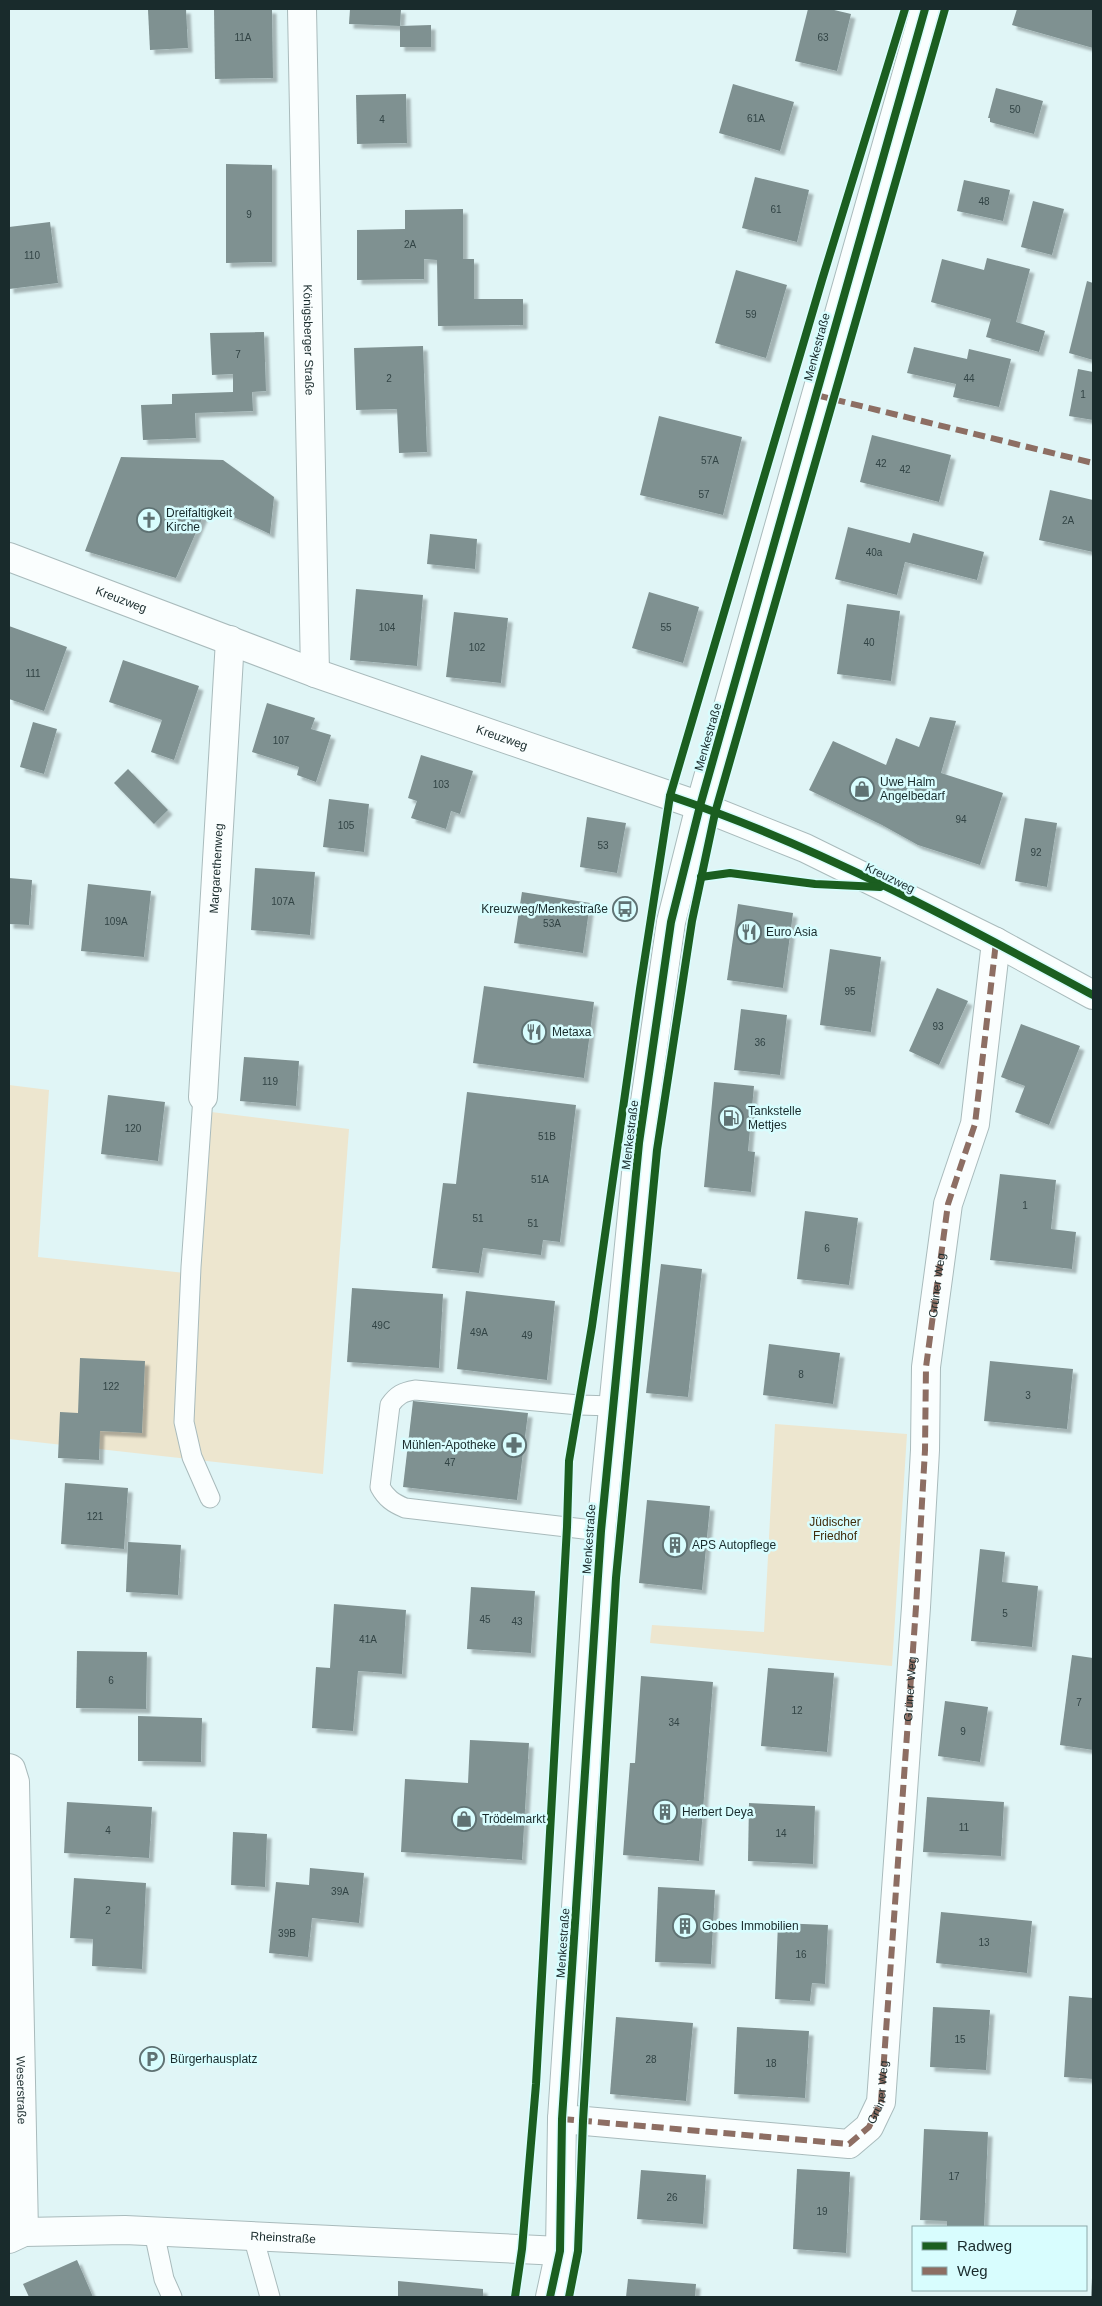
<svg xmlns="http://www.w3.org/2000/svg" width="1102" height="2306" viewBox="0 0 1102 2306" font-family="Helvetica,sans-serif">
  <defs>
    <filter id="shadow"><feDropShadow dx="4.5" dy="4.5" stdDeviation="1" flood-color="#0004"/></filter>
  </defs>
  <rect width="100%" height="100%" fill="#e0f5f6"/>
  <!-- green -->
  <g fill="#ede6cf">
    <path d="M9,1085l40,5 -11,167 147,16 10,-163 154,19 -26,345 -314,-35z"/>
    <path d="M775,1424l132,10 -15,232 -242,-23 2,-18 112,7z"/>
  </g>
  <!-- building -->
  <g fill="#7f9191" filter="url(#shadow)">
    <path d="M186,9l2,39 -38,2 -2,-40z"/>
    <path d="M214,9h58l1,69 -58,1z"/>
    <path d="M350,9h51l-1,17 -51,-2z"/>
    <path d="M808,9h22l21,5 -14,57 -42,-10z"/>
    <path d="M1017,9h76v39l-81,-23z"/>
    <path d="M431,25v22h-31v-21z"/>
    <path d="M733,84l61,18 -14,49 -61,-18z"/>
    <path d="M996,88l47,13 -9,33 -44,-12v-4h-2z"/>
    <path d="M406,94l1,49 -50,1 -1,-49z"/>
    <path d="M226,164l46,1v97l-46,1z"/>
    <path d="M755,177l54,13 -12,52 -55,-14z"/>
    <path d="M964,180l46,10 -7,31 -46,-10z"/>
    <path d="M1033,201l31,8 -12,46 -31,-8z"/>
    <path d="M463,209v50h11v40h49v26l-85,1 -1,-66 -13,-1v20l-67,1v-50l48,-1v-19z"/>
    <path d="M50,222l8,61 -49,6v-62z"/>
    <path d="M987,258l43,11 -14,53 29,9 -6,21 -53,-15 5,-18 -60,-17 11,-43 42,11z"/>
    <path d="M736,270l51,15 -21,73 -51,-15z"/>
    <path d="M1087,281l6,2v77l-24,-7z"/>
    <path d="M264,332l2,59 -14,1 1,19 -58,2 1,25 -53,2 -2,-35 31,-1v-10l61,-2v-18l-21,1 -2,-42z"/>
    <path d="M423,346l4,106 -28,1 -2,-44 -41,1 -2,-62z"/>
    <path d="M914,347l53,12 2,-10 42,10 -12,48 -46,-10 3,-13 -49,-11z"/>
    <path d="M1078,369l15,3v48l-24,-4z"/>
    <path d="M659,416l83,21 -19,78 -83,-20z"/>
    <path d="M872,435l79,20 -12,47 -79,-20z"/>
    <path d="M121,457l102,3 51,37 -4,37 -62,-29 -32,73 -91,-27z"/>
    <path d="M1050,490l43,10v52l-54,-12z"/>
    <path d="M848,527l62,16 3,-10 71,19 -7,28 -72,-18 -8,33 -62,-16z"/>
    <path d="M430,534l47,5 -2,30 -48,-5z"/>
    <path d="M356,589l67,6 -6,71 -67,-6z"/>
    <path d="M649,592l50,15 -16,56 -51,-15z"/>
    <path d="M847,604l53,7 -9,70 -54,-7z"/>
    <path d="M454,612l54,6 -7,65 -55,-6z"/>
    <path d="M9,626l58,21 -23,64 -35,-12z"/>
    <path d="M123,660l76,26 -25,74 -23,-8 11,-32 -53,-18z"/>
    <path d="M267,703l48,15 -4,11 20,6 -15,47 -19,-7 2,-8 -47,-15z"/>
    <path d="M930,717l26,4 -15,52 62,20 -23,72 -62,-20 -36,-20 -73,-35 24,-49 53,24 10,-27 23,9z"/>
    <path d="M33,722l24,7 -13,45 -24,-7z"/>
    <path d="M421,755l52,16 -13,43 -9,-3 -5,18 -35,-11 6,-17 -9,-3z"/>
    <path d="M128,769l40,41 -14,14 -40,-41z"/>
    <path d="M329,799l40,5 -5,48 -41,-5z"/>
    <path d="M587,817l39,6 -9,50 -37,-6z"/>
    <path d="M1025,818l32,5 -10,64 -32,-6z"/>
    <path d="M255,868l60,4 -5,63 -59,-5z"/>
    <path d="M9,878l23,2 -3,45 -20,-1z"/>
    <path d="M88,884l63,7 -7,66 -63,-6z"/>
    <path d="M522,892l68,11 -7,50 -69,-10z"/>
    <path d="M738,904l55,9 -10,75 -56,-8z"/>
    <path d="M830,949l51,8 -10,75 -51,-7z"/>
    <path d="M484,986l110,16 -10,76 -111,-15z"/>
    <path d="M937,988l31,13 -29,64 -30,-14z"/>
    <path d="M741,1009l46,6 -7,60 -46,-5z"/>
    <path d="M1021,1024l59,22 -31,79 -34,-13 10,-26 -24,-9z"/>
    <path d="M244,1057l55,4 -3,45 -56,-5z"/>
    <path d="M714,1082l40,4 -6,65 7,1 -4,40 -47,-5z"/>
    <path d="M467,1092l109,13 -16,137 -17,-2 -2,15 -58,-7 -4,25 -47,-5 11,-85 13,1z"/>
    <path d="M108,1095l57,7 -7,59 -57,-7z"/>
    <path d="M1000,1174l56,6 -5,49 25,3 -4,37 -82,-9z"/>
    <path d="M805,1211l53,7 -9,67 -52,-6z"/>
    <path d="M661,1264l41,5 -14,128 -42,-4z"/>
    <path d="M352,1288l91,6 -4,74 -92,-6z"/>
    <path d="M466,1291l89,10 -8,79 -90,-11z"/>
    <path d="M769,1344l71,9 -7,51 -70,-9z"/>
    <path d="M80,1358l65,3 -3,72 -42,-2 -1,29 -41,-2 2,-46 18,1z"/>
    <path d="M990,1361l83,8 -6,60 -83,-8z"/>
    <path d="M413,1401l115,12 -11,87 -114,-13z"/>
    <path d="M65,1483l63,5 -4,61 -63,-5z"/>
    <path d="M647,1500l63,6 -8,84 -63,-7z"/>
    <path d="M128,1542l53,3 -3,50 -52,-3z"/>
    <path d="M980,1549l25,3 -3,30 36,4 -6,61 -61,-6z"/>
    <path d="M471,1587l64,4 -4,62 -64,-4z"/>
    <path d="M334,1604l72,6 -4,64 -44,-3 -5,60 -41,-3 4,-61 14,1z"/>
    <path d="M77,1651l70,1 -1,57 -70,-1z"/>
    <path d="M1072,1655l21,3v92l-33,-5z"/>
    <path d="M768,1668l66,5 -7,79 -66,-6z"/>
    <path d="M641,1676l72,6 -14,179 -76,-6 7,-92h5z"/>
    <path d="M945,1701l43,6 -8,55 -42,-6z"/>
    <path d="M138,1716l64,2 -1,44 -63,-1z"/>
    <path d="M470,1740l59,3 -7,117 -121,-8 4,-73 63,4z"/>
    <path d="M927,1797l77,5 -3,54 -78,-4z"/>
    <path d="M67,1802l85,5 -3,51 -85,-5z"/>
    <path d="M749,1803l66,3 -2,58 -65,-3z"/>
    <path d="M233,1832l34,2 -2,53 -34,-2z"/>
    <path d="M310,1868l54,5 -5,50 -47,-5 -4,39 -39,-4 7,-71 33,3z"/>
    <path d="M74,1878l72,5 -4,86 -50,-3 1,-27 -23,-1z"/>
    <path d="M658,1887l57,3 -4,74 -56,-2z"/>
    <path d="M941,1912l91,9 -5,52 -91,-10z"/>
    <path d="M778,1923l50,2 -3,59 -13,-1 -2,18 -35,-2z"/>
    <path d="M1069,1996l24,2v81l-29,-2z"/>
    <path d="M933,2007l57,3 -4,60 -56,-3z"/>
    <path d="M616,2017l77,6 -7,78 -76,-7z"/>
    <path d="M737,2027l72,4 -4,67 -71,-4z"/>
    <path d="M924,2129l64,3 -4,95h-37v-6l-27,-1z"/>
    <path d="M797,2169l53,3 -4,81 -53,-4z"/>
    <path d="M641,2170l65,5 -3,49 -66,-5z"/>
    <path d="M77,2260l16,37h-64l-6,-13z"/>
    <path d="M1092,2278h1v19h-2z"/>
    <path d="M628,2279l68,5 -1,13h-69z"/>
    <path d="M398,2281l85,8v8h-85z"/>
  </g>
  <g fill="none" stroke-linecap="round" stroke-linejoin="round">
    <defs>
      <g id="service">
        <path d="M203,1097l-12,170 -7,155 8,35 18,41"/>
        <path d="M601,1531l-196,-23c-12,-5 -19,-10 -25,-21l10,-82c7,-10 13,-13 25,-15l164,15 34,1"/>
        <path d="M154,2232l10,47 8,18"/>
        <path d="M253,2236l17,61"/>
      </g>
      <g id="minor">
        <path id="s1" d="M302,9l13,664"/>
        <path id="s2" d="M9,557l306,116 385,133"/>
        <path id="s3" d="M203,1097l27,-457"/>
        <path id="s4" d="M9,1768l2,1 4,13 9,450"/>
        <path id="s5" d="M562,2119l287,25 20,-17 12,-25 35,-495 9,-157 1,-83 22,-163 27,-80 21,-182"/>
        <path id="s6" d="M9,2239l15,-7 101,-2 435,21"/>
      </g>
      <g id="tertiary">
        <path d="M700,806l105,42 191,94 97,53"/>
        <path d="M550,2297l10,-46 2,-132 39,-588 38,-388 32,-221 29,-116 225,-797"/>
      </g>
    </defs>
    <!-- service casing -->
    <use href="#service" stroke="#a9bbbc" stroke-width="21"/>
    <!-- minor casing -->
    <use href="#minor" stroke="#a9bbbc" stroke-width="30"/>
    <!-- tertiary casing -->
    <use href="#tertiary" stroke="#a9bbbc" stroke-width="30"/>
    <!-- service -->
    <use href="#service" stroke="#fafefe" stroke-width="19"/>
    <!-- minor -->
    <use href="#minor" stroke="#fafefe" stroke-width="28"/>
    <!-- tertiary -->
    <use href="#tertiary" stroke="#fafefe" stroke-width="28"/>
    <!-- quiet -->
    <g stroke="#8d6e63" stroke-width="6" stroke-dasharray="12 6" stroke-linecap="butt">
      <path d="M816,395l277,68"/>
      <path d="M562,2119l287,25 20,-17 12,-25 35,-495 9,-157 1,-83 22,-163 27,-80 21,-182"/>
    </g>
    <defs>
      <g id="cycleway">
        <path d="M670,796c148,50 286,125 423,199"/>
        <path d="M701,877l29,-4 85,11 65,3"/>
        <path d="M515,2297l7,-48 14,-165 31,-557 2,-66 23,-135 48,-337 30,-193 152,-516 83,-271"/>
        <path d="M550,2297l10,-46 2,-132 39,-588 38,-388 32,-221 29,-116 225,-797"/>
        <path d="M569,2297l9,-46 5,-130 33,-543 41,-428 35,-229 23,-108 230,-804"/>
      </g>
    </defs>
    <!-- cycleway casing -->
    <use href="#cycleway" stroke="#d8fdfe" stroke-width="11"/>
    <!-- cycleway -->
    <use href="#cycleway" stroke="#1b5e20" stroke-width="8"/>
  </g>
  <!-- icons -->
  <defs>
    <symbol id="church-ring" viewBox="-11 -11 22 22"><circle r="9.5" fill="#d8fdfe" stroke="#5f7273" stroke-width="1.5"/><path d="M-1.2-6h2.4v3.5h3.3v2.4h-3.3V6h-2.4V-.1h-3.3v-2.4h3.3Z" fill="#5f7273"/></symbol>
    <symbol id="shop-ring" viewBox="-11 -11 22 22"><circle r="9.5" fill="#d8fdfe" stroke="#5f7273" stroke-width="1.5"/><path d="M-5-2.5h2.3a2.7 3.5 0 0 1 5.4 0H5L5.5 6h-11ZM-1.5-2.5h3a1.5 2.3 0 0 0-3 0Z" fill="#5f7273"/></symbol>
    <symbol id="bus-ring" viewBox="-11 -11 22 22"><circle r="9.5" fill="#d8fdfe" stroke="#5f7273" stroke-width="1.5"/><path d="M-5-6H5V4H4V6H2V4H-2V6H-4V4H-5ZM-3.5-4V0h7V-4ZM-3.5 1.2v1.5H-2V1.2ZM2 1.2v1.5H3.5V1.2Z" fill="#5f7273"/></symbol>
    <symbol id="restaurant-ring" viewBox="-11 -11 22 22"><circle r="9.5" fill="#d8fdfe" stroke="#5f7273" stroke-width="1.5"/><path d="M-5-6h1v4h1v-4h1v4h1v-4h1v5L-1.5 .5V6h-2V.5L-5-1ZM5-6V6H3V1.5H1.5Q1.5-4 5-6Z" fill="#5f7273"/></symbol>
    <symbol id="fuel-ring" viewBox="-11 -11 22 22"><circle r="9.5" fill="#d8fdfe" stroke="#5f7273" stroke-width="1.5"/><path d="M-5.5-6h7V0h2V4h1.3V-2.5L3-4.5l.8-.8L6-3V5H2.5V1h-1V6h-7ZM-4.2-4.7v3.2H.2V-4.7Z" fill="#5f7273"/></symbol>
    <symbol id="pharmacy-ring" viewBox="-11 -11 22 22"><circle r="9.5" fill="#d8fdfe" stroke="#5f7273" stroke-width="1.5"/><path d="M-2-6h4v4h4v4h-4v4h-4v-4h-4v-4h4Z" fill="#5f7273"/></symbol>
    <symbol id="building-ring" viewBox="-11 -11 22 22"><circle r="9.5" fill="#d8fdfe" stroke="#5f7273" stroke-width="1.5"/><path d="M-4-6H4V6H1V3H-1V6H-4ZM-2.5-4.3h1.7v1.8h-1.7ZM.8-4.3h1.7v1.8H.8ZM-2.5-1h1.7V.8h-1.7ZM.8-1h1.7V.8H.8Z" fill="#5f7273"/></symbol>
    <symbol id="parking-ring" viewBox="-11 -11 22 22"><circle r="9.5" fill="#d8fdfe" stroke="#5f7273" stroke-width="1.5"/><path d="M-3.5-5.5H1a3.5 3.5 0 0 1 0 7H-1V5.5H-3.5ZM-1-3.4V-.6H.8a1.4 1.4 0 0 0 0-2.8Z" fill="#5f7273"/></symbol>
  </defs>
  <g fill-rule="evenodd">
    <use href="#church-ring" x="135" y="506" width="28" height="28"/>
    <use href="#shop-ring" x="848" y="775" width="28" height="28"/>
    <use href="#bus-ring" x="611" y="895" width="28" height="28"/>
    <use href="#restaurant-ring" x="735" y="918" width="28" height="28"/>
    <use href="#restaurant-ring" x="520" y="1018" width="28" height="28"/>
    <use href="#fuel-ring" x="717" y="1104" width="28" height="28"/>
    <use href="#pharmacy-ring" x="500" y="1431" width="28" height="28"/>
    <use href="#building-ring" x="661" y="1531" width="28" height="28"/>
    <use href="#building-ring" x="651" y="1798" width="28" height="28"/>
    <use href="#shop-ring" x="450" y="1805" width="28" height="28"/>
    <use href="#building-ring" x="671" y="1912" width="28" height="28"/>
    <use href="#parking-ring" x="138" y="2045" width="28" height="28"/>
  </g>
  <g text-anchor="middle" stroke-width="5" stroke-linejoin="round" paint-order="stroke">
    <!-- number labels -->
    <g font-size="10" fill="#324445">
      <text x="243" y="41">11A</text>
      <text x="823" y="41">63</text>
      <text x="1015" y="113">50</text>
      <text x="756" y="122">61A</text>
      <text x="382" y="123">4</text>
      <text x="984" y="205">48</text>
      <text x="776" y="213">61</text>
      <text x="249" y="218">9</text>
      <text x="410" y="248">2A</text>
      <text x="32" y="259">110</text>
      <text x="751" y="318">59</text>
      <text x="238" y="358">7</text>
      <text x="389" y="382">2</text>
      <text x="969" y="382">44</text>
      <text x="1083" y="398">1</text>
      <text x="710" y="464">57A</text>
      <text x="881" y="467">42</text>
      <text x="905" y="473">42</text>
      <text x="704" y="498">57</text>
      <text x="1068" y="524">2A</text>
      <text x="874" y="556">40a</text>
      <text x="387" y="631">104</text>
      <text x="666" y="631">55</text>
      <text x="869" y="646">40</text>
      <text x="477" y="651">102</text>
      <text x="33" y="677">111</text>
      <text x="281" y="744">107</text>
      <text x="441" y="788">103</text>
      <text x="961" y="823">94</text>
      <text x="346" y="829">105</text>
      <text x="603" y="849">53</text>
      <text x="1036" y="856">92</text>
      <text x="283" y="905">107A</text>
      <text x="116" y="925">109A</text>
      <text x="552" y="927">53A</text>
      <text x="850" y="995">95</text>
      <text x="938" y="1030">93</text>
      <text x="760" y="1046">36</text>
      <text x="270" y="1085">119</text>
      <text x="133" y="1132">120</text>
      <text x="547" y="1140">51B</text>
      <text x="540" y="1183">51A</text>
      <text x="1025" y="1209">1</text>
      <text x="478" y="1222">51</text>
      <text x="533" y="1227">51</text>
      <text x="827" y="1252">6</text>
      <text x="381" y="1329">49C</text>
      <text x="479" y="1336">49A</text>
      <text x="527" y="1339">49</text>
      <text x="801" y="1378">8</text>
      <text x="111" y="1390">122</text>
      <text x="1028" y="1399">3</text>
      <text x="450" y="1466">47</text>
      <text x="95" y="1520">121</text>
      <text x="1005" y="1617">5</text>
      <text x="485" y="1623">45</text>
      <text x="517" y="1625">43</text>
      <text x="368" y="1643">41A</text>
      <text x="111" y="1684">6</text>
      <text x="1079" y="1706">7</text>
      <text x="797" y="1714">12</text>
      <text x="674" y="1726">34</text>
      <text x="963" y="1735">9</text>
      <text x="964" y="1831">11</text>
      <text x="108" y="1834">4</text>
      <text x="781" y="1837">14</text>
      <text x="340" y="1895">39A</text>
      <text x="108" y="1914">2</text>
      <text x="287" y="1937">39B</text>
      <text x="984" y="1946">13</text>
      <text x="801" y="1958">16</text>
      <text x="960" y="2043">15</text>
      <text x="651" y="2063">28</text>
      <text x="771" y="2067">18</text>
      <text x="954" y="2180">17</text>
      <text x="672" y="2201">26</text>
      <text x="822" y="2215">19</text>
    </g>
    <!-- street labels -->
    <g font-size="12" fill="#192b2c" stroke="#d8fdfe">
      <text dy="4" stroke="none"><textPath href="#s1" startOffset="331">Königsberger Straße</textPath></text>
      <text transform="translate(817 347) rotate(-75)" y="4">Menkestraße</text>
      <text dy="4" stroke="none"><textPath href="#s2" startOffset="120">Kreuzweg</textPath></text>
      <text transform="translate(708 737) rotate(-74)" y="4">Menkestraße</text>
      <text dy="4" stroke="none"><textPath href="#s2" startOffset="525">Kreuzweg</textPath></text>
      <text dy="4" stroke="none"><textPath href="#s3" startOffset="229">Margarethenweg</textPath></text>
      <text transform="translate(890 878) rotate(26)" y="4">Kreuzweg</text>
      <text transform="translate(630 1135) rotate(-83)" y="4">Menkestraße</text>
      <text dy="4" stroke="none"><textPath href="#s5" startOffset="1161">Grüner Weg</textPath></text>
      <text transform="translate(589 1539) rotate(-86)" y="4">Menkestraße</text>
      <text dy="4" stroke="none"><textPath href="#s5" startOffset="756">Grüner Weg</textPath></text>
      <text transform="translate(563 1943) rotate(-86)" y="4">Menkestraße</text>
      <text dy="4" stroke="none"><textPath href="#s4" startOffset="324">Weserstraße</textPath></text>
      <text dy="4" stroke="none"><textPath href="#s5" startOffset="351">Grüner Weg</textPath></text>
      <text dy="4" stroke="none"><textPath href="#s6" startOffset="276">Rheinstraße</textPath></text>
    </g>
    <!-- poi labels -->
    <g font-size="12" fill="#192b2c" stroke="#d8fdfe" text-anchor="start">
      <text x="166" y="517">Dreifaltigkeit<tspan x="166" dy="14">Kirche</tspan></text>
      <text x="880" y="786">Uwe Halm<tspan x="880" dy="14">Angelbedarf</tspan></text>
      <text x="608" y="913" text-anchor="end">Kreuzweg/Menkestraße</text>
      <text x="766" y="936">Euro Asia</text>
      <text x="552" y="1036">Metaxa</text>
      <text x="748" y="1115">Tankstelle<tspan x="748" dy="14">Mettjes</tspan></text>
      <text x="496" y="1449" text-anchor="end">Mühlen-Apotheke</text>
      <text x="692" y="1549">APS Autopflege</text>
      <text x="682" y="1816">Herbert Deya</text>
      <text x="482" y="1823">Trödelmarkt</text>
      <text x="702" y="1930">Gobes Immobilien</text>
      <text x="170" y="2063">Bürgerhausplatz</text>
    </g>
    <!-- park labels -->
    <g font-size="12" fill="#412c0b" stroke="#d8fdfe">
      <text x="835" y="1526">Jüdischer<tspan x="835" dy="14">Friedhof</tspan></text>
    </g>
  </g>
  <!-- border -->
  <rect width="1102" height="2306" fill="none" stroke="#192b2c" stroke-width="20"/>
  <!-- legend -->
  <rect x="912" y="2226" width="175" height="65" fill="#d8fdfe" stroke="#8ca9aa"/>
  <rect x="922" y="2242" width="25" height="8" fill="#1b5e20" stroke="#8ca9aa"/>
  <text x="957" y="2251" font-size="15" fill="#192b2c">Radweg</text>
  <rect x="922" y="2267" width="25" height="8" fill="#8d6e63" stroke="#8ca9aa"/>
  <text x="957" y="2276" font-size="15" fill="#192b2c">Weg</text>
</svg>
